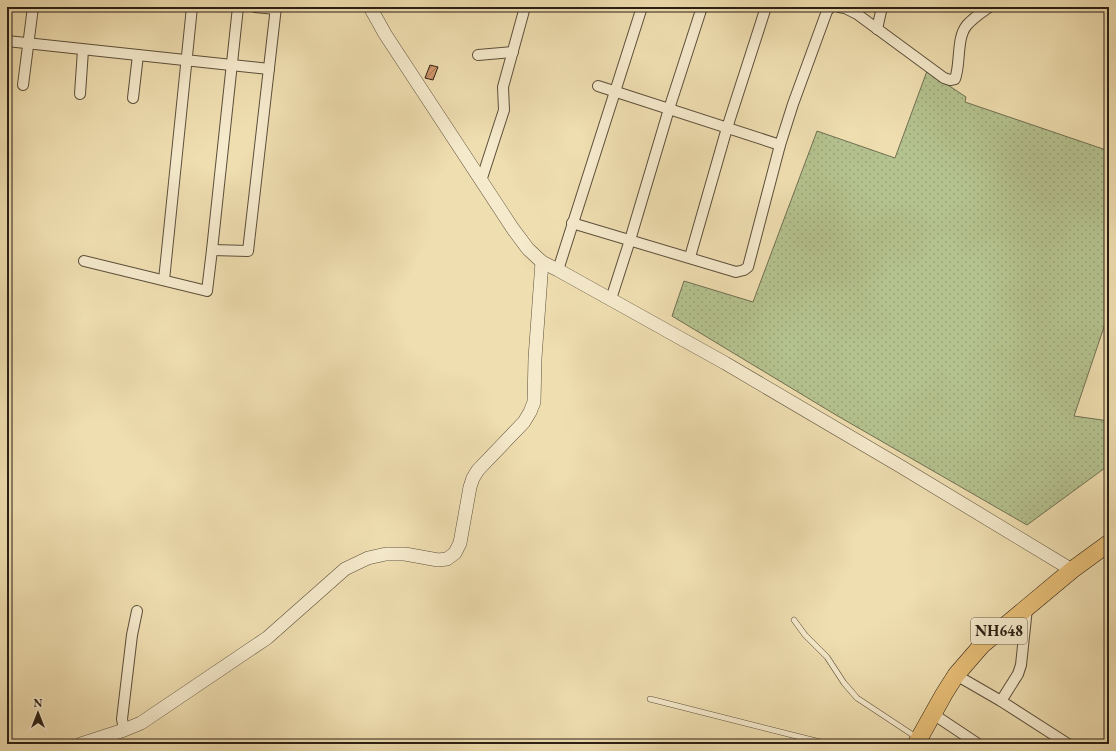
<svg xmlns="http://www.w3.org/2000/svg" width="1116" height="751" viewBox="0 0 1116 751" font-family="'EB Garamond',serif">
  <defs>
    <pattern id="grass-dots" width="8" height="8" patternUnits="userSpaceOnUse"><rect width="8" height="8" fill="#b4c28f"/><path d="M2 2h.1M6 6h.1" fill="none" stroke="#9ba67a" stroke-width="1.8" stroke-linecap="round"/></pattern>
    <pattern id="building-hatch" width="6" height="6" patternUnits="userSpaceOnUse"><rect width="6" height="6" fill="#d2966b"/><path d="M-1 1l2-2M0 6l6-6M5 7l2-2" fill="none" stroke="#ab7a57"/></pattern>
  </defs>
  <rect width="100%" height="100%" fill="#efdeb0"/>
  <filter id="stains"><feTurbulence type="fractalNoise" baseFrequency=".005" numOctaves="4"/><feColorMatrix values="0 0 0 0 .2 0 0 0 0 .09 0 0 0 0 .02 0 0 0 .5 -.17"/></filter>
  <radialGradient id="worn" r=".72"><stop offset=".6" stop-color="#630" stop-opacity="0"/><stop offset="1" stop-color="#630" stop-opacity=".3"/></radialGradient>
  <!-- grass -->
  <path fill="url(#grass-dots)" stroke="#707052" d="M927,71l39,26 -1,5 144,49v161l-35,104 35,5v44l-82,60 -191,-110 -164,-99 12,-35 69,21 64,-171 78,27z"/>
  <!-- building -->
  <path fill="url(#building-hatch)" stroke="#2b1f14" d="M430,65l8,2 -5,13 -8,-2z"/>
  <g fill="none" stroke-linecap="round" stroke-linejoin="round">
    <defs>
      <g id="service">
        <path d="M794,620l11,15 22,22 17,26 13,15 59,39"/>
        <path d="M650,699l178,45"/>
      </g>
      <g id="minor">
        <path d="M255,7l21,2"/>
        <path d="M839,7l6,1 12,6 87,64 6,2 5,-1c6,-16 1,-41 12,-54 6,-7 15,-13 22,-18"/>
        <path d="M877,29l5,-22"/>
        <path d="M7,41l262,28"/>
        <path d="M478,55l35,-3"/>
        <path d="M23,85l10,-78"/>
        <path d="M598,86l182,59"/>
        <path d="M80,94l3,-44"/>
        <path d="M133,98l5,-43"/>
        <path d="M481,181l23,-71 -1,-23 22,-80"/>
        <path d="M572,223l164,49 8,-2 4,-3 32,-122 13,-41 34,-93 4,-4"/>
        <path d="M212,250l36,1 28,-244"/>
        <path d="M690,257l37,-129 39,-121"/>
        <path d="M84,261l123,30 5,-41 26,-243"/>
        <path d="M558,270l84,-263"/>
        <path d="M164,280l28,-273"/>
        <path d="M611,299l19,-59 39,-131 33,-102"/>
        <path d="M956,675l45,26 67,43"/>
        <path d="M1001,701l17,-27 3,-9 6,-57"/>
        <path d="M933,714l45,30"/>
        <path d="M124,730l-2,-11 10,-84 5,-24"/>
      </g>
      <g id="tertiary">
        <path d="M370,7l15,27 128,195 15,20 14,13 16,8 167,93 175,103 172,104"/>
        <path d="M81,744l43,-14 17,-7 126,-85 78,-69 23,-11 18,-4h19l33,6 9,-1 8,-6 5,-10 10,-56 3,-9 5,-8 46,-48 6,-10 4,-10 1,-44 7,-96"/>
      </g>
      <path id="trunk" d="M916,744l28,-50 12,-19 26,-30 90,-75 37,-27"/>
    </defs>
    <!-- service casing -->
    <use href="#service" stroke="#5c4f3b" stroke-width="6"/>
    <!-- minor casing -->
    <use href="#minor" stroke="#5c4f3b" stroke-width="12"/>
    <!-- tertiary casing -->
    <use href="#tertiary" stroke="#5c4f3b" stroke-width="14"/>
    <!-- trunk casing -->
    <use href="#trunk" stroke="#2b1f14" stroke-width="18"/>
    <!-- service -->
    <use href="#service" stroke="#f5eacc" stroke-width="5"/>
    <!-- minor -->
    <use href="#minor" stroke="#f5eacc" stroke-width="10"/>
    <!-- tertiary -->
    <use href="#tertiary" stroke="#f5eacc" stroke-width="13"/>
    <!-- trunk -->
    <use href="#trunk" stroke="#e8bf78" stroke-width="17"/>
  </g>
  <g text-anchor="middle" stroke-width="3.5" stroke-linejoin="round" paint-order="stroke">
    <!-- shield labels -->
    <rect fill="#f5eacc" stroke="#685c4b" stroke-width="1" x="971" y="618" width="56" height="26" rx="3"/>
    <g font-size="15" font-weight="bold" fill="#2b1f14">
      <text x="999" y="636">NH648</text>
    </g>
  </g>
  <!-- margin -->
  <rect width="1116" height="751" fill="none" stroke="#efdeb0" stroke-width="24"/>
  <rect x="8" y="8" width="1100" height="735" fill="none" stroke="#2b1f14" stroke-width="2"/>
  <rect x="12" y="12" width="1092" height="727" fill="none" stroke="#2b1f14"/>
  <!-- north arrow -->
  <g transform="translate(38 713)" stroke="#f5eacc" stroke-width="3" paint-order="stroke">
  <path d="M0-3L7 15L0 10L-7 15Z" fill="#2b1f14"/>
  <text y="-6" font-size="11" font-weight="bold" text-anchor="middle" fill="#2b1f14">N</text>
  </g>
  <rect width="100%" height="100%" filter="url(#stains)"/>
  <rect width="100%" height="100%" fill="url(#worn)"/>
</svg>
